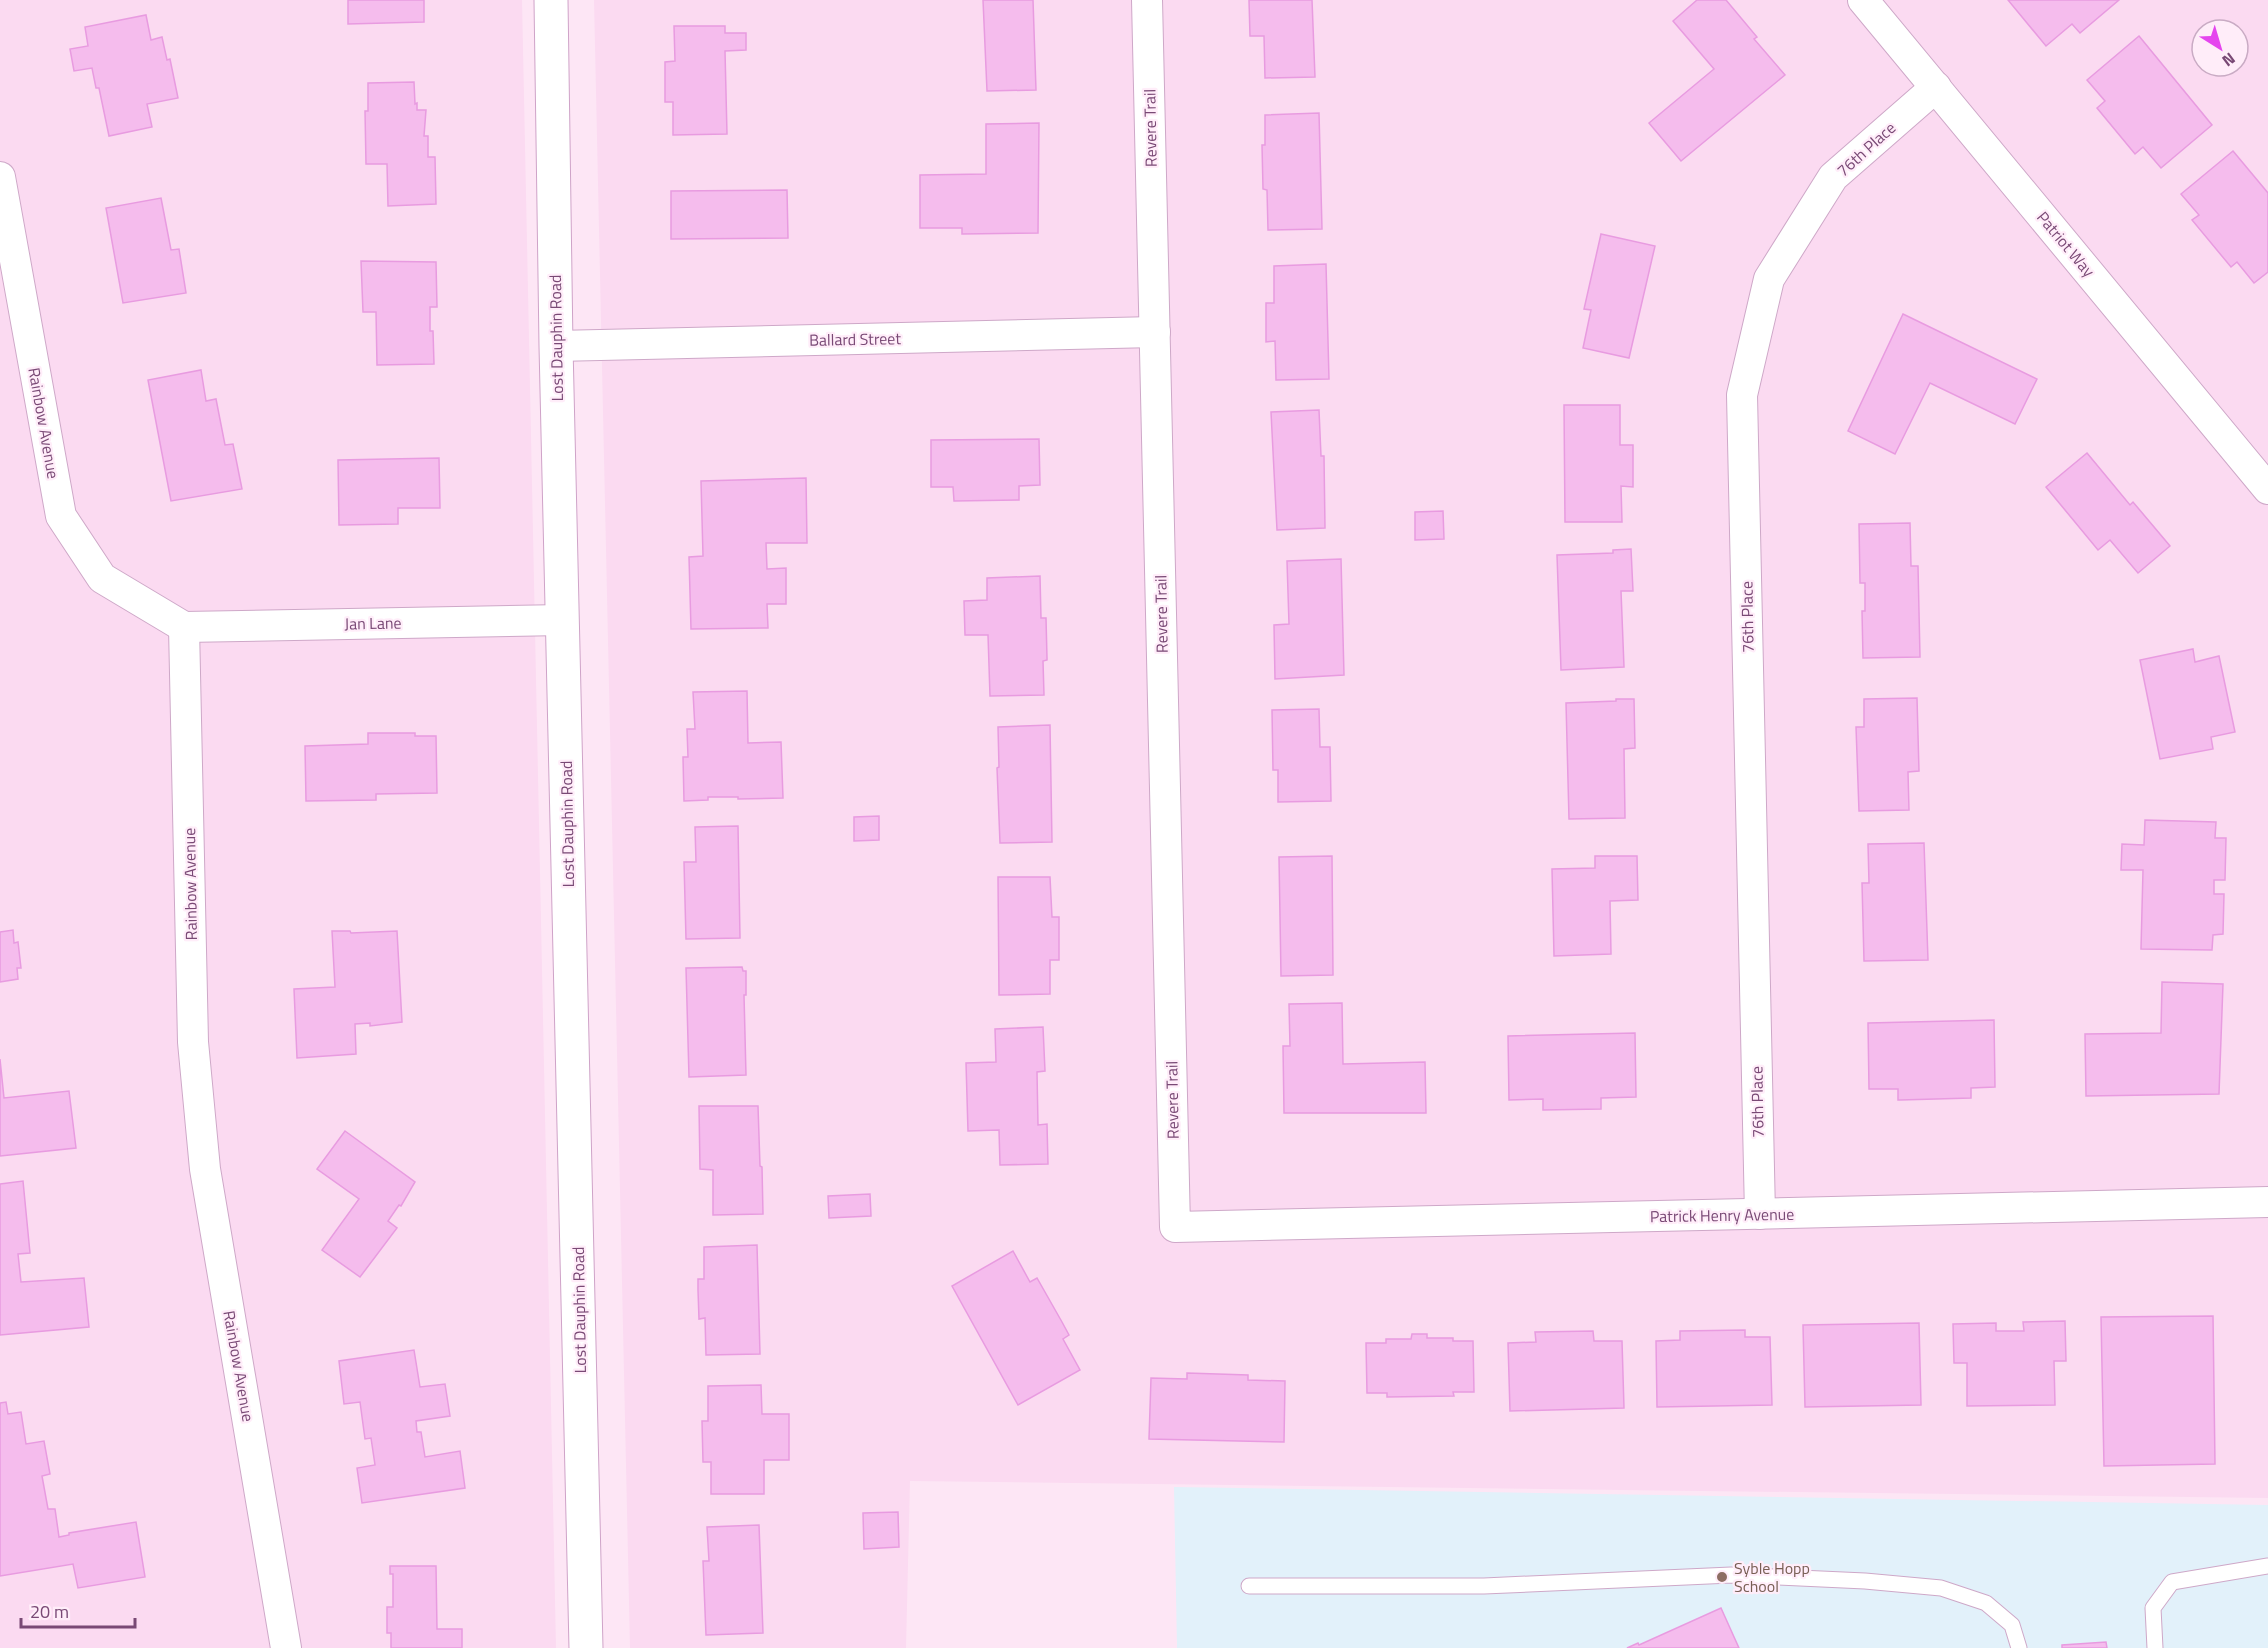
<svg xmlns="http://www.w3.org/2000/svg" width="2268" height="1648" viewBox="0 0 2268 1648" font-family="'Titillium Web',sans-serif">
  <rect width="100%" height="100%" fill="#fde6f5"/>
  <!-- residential -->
  <g fill="#fbdaf1" fill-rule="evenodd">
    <path d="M0,0h522l34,1648h-556z"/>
    <path d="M594,0h1674v1498l-1358,-17 -4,167h-276zM2202,30h36v36h-36z"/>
  </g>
  <!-- education -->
  <path fill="#e2f1fa" d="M1174,1487l1094,18v143h-1091z"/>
  <!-- building -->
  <g fill="#f5bced" stroke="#e89be0" stroke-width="1.5">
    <path d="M348,0h76v22l-76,2z"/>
    <path d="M983,0h50l3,90 -49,1z"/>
    <path d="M1249,0h63l3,77 -50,1 -1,-42h-14z"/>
    <path d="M1697,0h29l31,37 -3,2 31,36 -104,86 -32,-38 65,-54 -41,-48z"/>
    <path d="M2008,0h111l-39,33 -8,-9 -26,22z"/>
    <path d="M146,15l5,25 11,-3 5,23 3,-1 8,39 -31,6 5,23 -43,9 -10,-48h-3l-4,-20 -18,3 -4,-22 18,-3 -3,-19z"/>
    <path d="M674,26h51v7h21v17l-21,1 2,83 -54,1v-33h-8v-40l10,-1z"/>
    <path d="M2139,36l73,89 -51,43 -18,-21 -8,7 -38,-46 8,-7 -18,-21z"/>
    <path d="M414,82l1,22 2,-1v7h9l-2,26h4v21h7l1,47 -48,2 -1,-42h-21l-1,-53h3v-28z"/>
    <path d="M1319,113l3,116 -54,1 -1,-40 -4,-1 -1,-44h3v-30z"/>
    <path d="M1039,123l-1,110 -76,1v-6h-42v-53l66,-1v-50z"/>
    <path d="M2233,151l35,42v79l-14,11 -17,-21 -6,5 -39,-47 7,-5 -18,-21z"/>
    <path d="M787,190l1,48 -117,1v-48z"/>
    <path d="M161,198l10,52 8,-1 7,44 -63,10 -17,-95z"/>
    <path d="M1601,234l54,12 -26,112 -46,-10 8,-38 -7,-1z"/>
    <path d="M361,261l75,1 1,45h-7v24h3l1,33 -57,1 -1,-53h-13z"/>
    <path d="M1326,264l3,115 -53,1 -1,-39 -9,1v-39h8v-37z"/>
    <path d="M1903,314l134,65 -22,45 -85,-41 -35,71 -47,-23z"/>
    <path d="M201,370l5,31 10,-2 9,46 8,-1 9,45 -71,12 -23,-121z"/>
    <path d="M1564,405h56v40h13v42l-12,-1 1,36h-57z"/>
    <path d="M1319,410l2,46h3l1,72 -48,2 -6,-118z"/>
    <path d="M1039,439l1,46 -21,1v14l-65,1 -1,-14h-22v-47z"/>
    <path d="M2087,453l43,52 3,-3 37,44 -32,27 -28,-33 -12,10 -52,-63z"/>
    <path d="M439,458l1,50h-42v16l-59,1 -1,-65z"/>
    <path d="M806,478l1,65h-41l1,26 19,-1v36h-19l1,24 -77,1 -2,-72 14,-1 -2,-75z"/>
    <path d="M1443,511l1,28 -29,1v-28z"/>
    <path d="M1910,523l1,43h7l2,91 -57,1 -1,-47h3v-28h-5l-1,-59z"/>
    <path d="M1631,549l2,42h-12l3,76 -63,3 -4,-115 56,-2v-3z"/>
    <path d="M1341,559l3,116 -69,4 -1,-54 15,-1 -2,-63z"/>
    <path d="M1040,576l1,42h5l1,40v2l-4,1 1,34 -54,1 -2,-61h-23l-1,-34 23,-1v-22z"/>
    <path d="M2193,649l2,13 24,-6 16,76 -24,5 2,12 -53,10 -20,-99z"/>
    <path d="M747,691l1,52 33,-1 2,56 -45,1v-2h-30v3l-24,1 -1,-44h5l-1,-28h8l-2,-37z"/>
    <path d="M1917,698l2,73 -11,1 1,38 -50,1 -3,-84h8v-28z"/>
    <path d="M1616,699h18l1,49 -11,1 1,69 -56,1 -3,-116 50,-2z"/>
    <path d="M1319,709l1,38h10l1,54 -53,1v-32h-5l-1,-60z"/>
    <path d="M1050,725l2,117 -52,1 -3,-75 2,-1 -1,-40z"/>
    <path d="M368,733h47v3h21l1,57 -61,1v6l-70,1 -1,-55 63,-2z"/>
    <path d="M879,816v24l-25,1v-24z"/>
    <path d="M2145,820l71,2 -1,16h11l-1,42h-11v14h10l-1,40 -10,1 -1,15 -71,-1 2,-79h-22l1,-26 22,1z"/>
    <path d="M738,826l2,112 -54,1 -2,-77h12l-1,-35z"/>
    <path d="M1924,843l4,117 -64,1 -2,-78h7l-1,-39z"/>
    <path d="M1332,856l1,119 -52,1 -2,-119z"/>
    <path d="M1595,856h42l1,44 -28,1 1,53 -57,2 -2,-87 43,-1z"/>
    <path d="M998,877h52l2,40h7v43h-9v34l-51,1z"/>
    <path d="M13,930l1,13 4,-1 3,26h-4l1,11 -18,3v-50z"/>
    <path d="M332,931h18l1,2 46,-2 5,91 -32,4v-3l-15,1 1,30 -59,4 -3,-69 41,-2z"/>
    <path d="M742,967l1,4h3v24h-2l2,80 -57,2 -3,-109z"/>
    <path d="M2162,982l61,2 -4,110 -133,2 -1,-62 76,-1z"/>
    <path d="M1342,1003l1,61 82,-2 1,51h-142l-1,-67h7l-1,-42z"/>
    <path d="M1994,1020l1,67 -24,1v10l-71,2h-2v-11h-29l-1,-66z"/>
    <path d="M1043,1027l2,44 -8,1 1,53 9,-1 1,40 -48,1 -1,-35 -31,1 -2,-68 30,-1 -1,-33z"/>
    <path d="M1635,1033l1,64 -35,1v11l-58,1v-11l-34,1 -1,-64z"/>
    <path d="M0,1059l4,39 65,-7 7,57 -76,8z"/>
    <path d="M699,1106h59l2,60 2,1 1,47 -50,1v-45l-13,-1z"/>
    <path d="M345,1131l70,51 -14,24 -2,-1 -11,16 9,7 -37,49 -38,-27 37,-51 -42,-30z"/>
    <path d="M23,1181l7,72 -12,1 3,28 63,-4 5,49 -89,8v-151z"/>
    <path d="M870,1194l1,22 -42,2 -1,-22z"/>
    <path d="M757,1245l3,109 -54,1 -1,-37 -6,1 -1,-29v-11h6v-32z"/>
    <path d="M1013,1251l17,31 7,-4 25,44 7,13 -6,4 17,31 -62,35 -66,-119z"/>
    <path d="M2213,1316l2,148 -111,2 -3,-149z"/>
    <path d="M2065,1321l1,40h-12l1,44 -88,1v-43h-13l-1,-39 43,-1v8h28l-1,-9z"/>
    <path d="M1919,1323l2,82 -116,2 -2,-82z"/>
    <path d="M1745,1330v7h25l2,68 -115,2 -1,-66 24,-1v-9z"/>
    <path d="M1593,1331l1,10h28l2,67 -114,3 -2,-68 28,-1 -1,-10z"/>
    <path d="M1412,1334h15v4h26v3h20l1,51h-21l1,4 -67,1v-4h-20l-1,-50h20v-4h25z"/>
    <path d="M414,1350l6,37 25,-3 5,32 -34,5 1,11h4l4,25 35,-6 5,37 -103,15 -5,-35 18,-3 -4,-27 -6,1 -5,-37 -16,2 -5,-43z"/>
    <path d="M1187,1373l61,2v5l37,1 -1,61 -135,-3 2,-61 36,1z"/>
    <path d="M761,1385l1,29h27v46h-25v34h-53v-32h-8l-1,-41h6v-35z"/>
    <path d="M6,1402l2,12 13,-2 5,32 18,-3 6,33 -8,2 6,33h7l4,28 10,-2v-2l67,-11 9,55 -67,11 -5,-24 -73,12v-173z"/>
    <path d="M898,1512l1,35 -35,2 -1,-36z"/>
    <path d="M759,1525l4,108 -57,2 -3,-74h6l-2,-34z"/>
    <path d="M390,1566h46l1,63h25v19h-71v-15h-4v-26h6v-33h-3z"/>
    <path d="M1721,1608l18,40h-112l11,-5 1,2z"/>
    <path d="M2106,1642l1,6h-45v-3z"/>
  </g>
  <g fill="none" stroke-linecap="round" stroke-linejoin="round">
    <defs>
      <g id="lane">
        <path d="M1249,1586h235l247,-11 134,6 76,7 45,15 26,22 7,23"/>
        <path d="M2155,1648l-2,-40 19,-26 96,-16"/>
      </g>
      <g id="street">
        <path d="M1147,0l28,1227 1093,-25"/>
        <path d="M1863,0l405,489"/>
        <path d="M0,177l61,339 41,62 82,49"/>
        <path d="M556,346l599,-14"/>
        <path d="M184,627l9,415 12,127 81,479"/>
        <path d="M184,627l379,-7"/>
        <path d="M1760,1214l-18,-819 27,-116 64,-102 103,-90"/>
      </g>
      <path id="secondary" d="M551,0l5,346 30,1302"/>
    </defs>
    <!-- lane casing -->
    <use href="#lane" stroke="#cea8c8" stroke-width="17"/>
    <!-- street casing -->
    <use href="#street" stroke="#cea8c8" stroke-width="32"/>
    <!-- secondary casing -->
    <use href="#secondary" stroke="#cfa3c8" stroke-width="35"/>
    <!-- lane -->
    <use href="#lane" stroke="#fff" stroke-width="15"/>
    <!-- street -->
    <use href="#street" stroke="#fff" stroke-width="30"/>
    <!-- secondary -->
    <use href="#secondary" stroke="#fff" stroke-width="33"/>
  </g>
  <!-- markers -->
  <circle fill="#8d6e63" stroke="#ffedf9" stroke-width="2" cx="1722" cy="1577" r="6"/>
  <g text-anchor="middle" stroke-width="4.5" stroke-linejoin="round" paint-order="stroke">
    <!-- street labels -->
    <g font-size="16" fill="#794975" stroke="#ffedf9">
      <text transform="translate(1150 128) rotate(-91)" y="6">Revere Trail</text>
      <text transform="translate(1866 149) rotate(-42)" y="6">76th Place</text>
      <text transform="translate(2066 244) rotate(50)" y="6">Patriot Way</text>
      <text transform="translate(556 338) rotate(-91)" y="6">Lost Dauphin Road</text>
      <text transform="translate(855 339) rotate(-1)" y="6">Ballard Street</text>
      <text transform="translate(44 423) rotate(80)" y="6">Rainbow Avenue</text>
      <text transform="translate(1161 614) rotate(-91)" y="6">Revere Trail</text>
      <text transform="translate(1747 617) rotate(-91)" y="6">76th Place</text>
      <text transform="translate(373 623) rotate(-1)" y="6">Jan Lane</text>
      <text transform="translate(567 824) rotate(-91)" y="6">Lost Dauphin Road</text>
      <text transform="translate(190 884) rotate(-91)" y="6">Rainbow Avenue</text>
      <text transform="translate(1172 1100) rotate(-91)" y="6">Revere Trail</text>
      <text transform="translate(1757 1102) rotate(-91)" y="6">76th Place</text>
      <text transform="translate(1722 1215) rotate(-1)" y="6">Patrick Henry Avenue</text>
      <text transform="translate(579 1310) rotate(-91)" y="6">Lost Dauphin Road</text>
      <text transform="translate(239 1366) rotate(80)" y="6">Rainbow Avenue</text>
    </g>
    <!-- education labels -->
    <g font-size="16" fill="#785e54" stroke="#ffedf9" text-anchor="start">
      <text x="1734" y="1574">Syble Hopp<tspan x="1734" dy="18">School</tspan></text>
    </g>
  </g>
  <!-- north arrow -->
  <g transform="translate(2220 48) rotate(143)"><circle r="28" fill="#ffedf9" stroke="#c9abc4" stroke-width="1.5"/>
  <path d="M0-4.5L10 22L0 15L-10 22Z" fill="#e545ee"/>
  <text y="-9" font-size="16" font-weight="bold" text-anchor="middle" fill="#794975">N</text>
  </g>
  <!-- scale -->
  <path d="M21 1618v9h114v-9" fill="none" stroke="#794975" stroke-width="3"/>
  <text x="30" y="1618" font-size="18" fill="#794975" stroke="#ffedf9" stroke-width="4.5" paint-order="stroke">20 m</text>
</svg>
